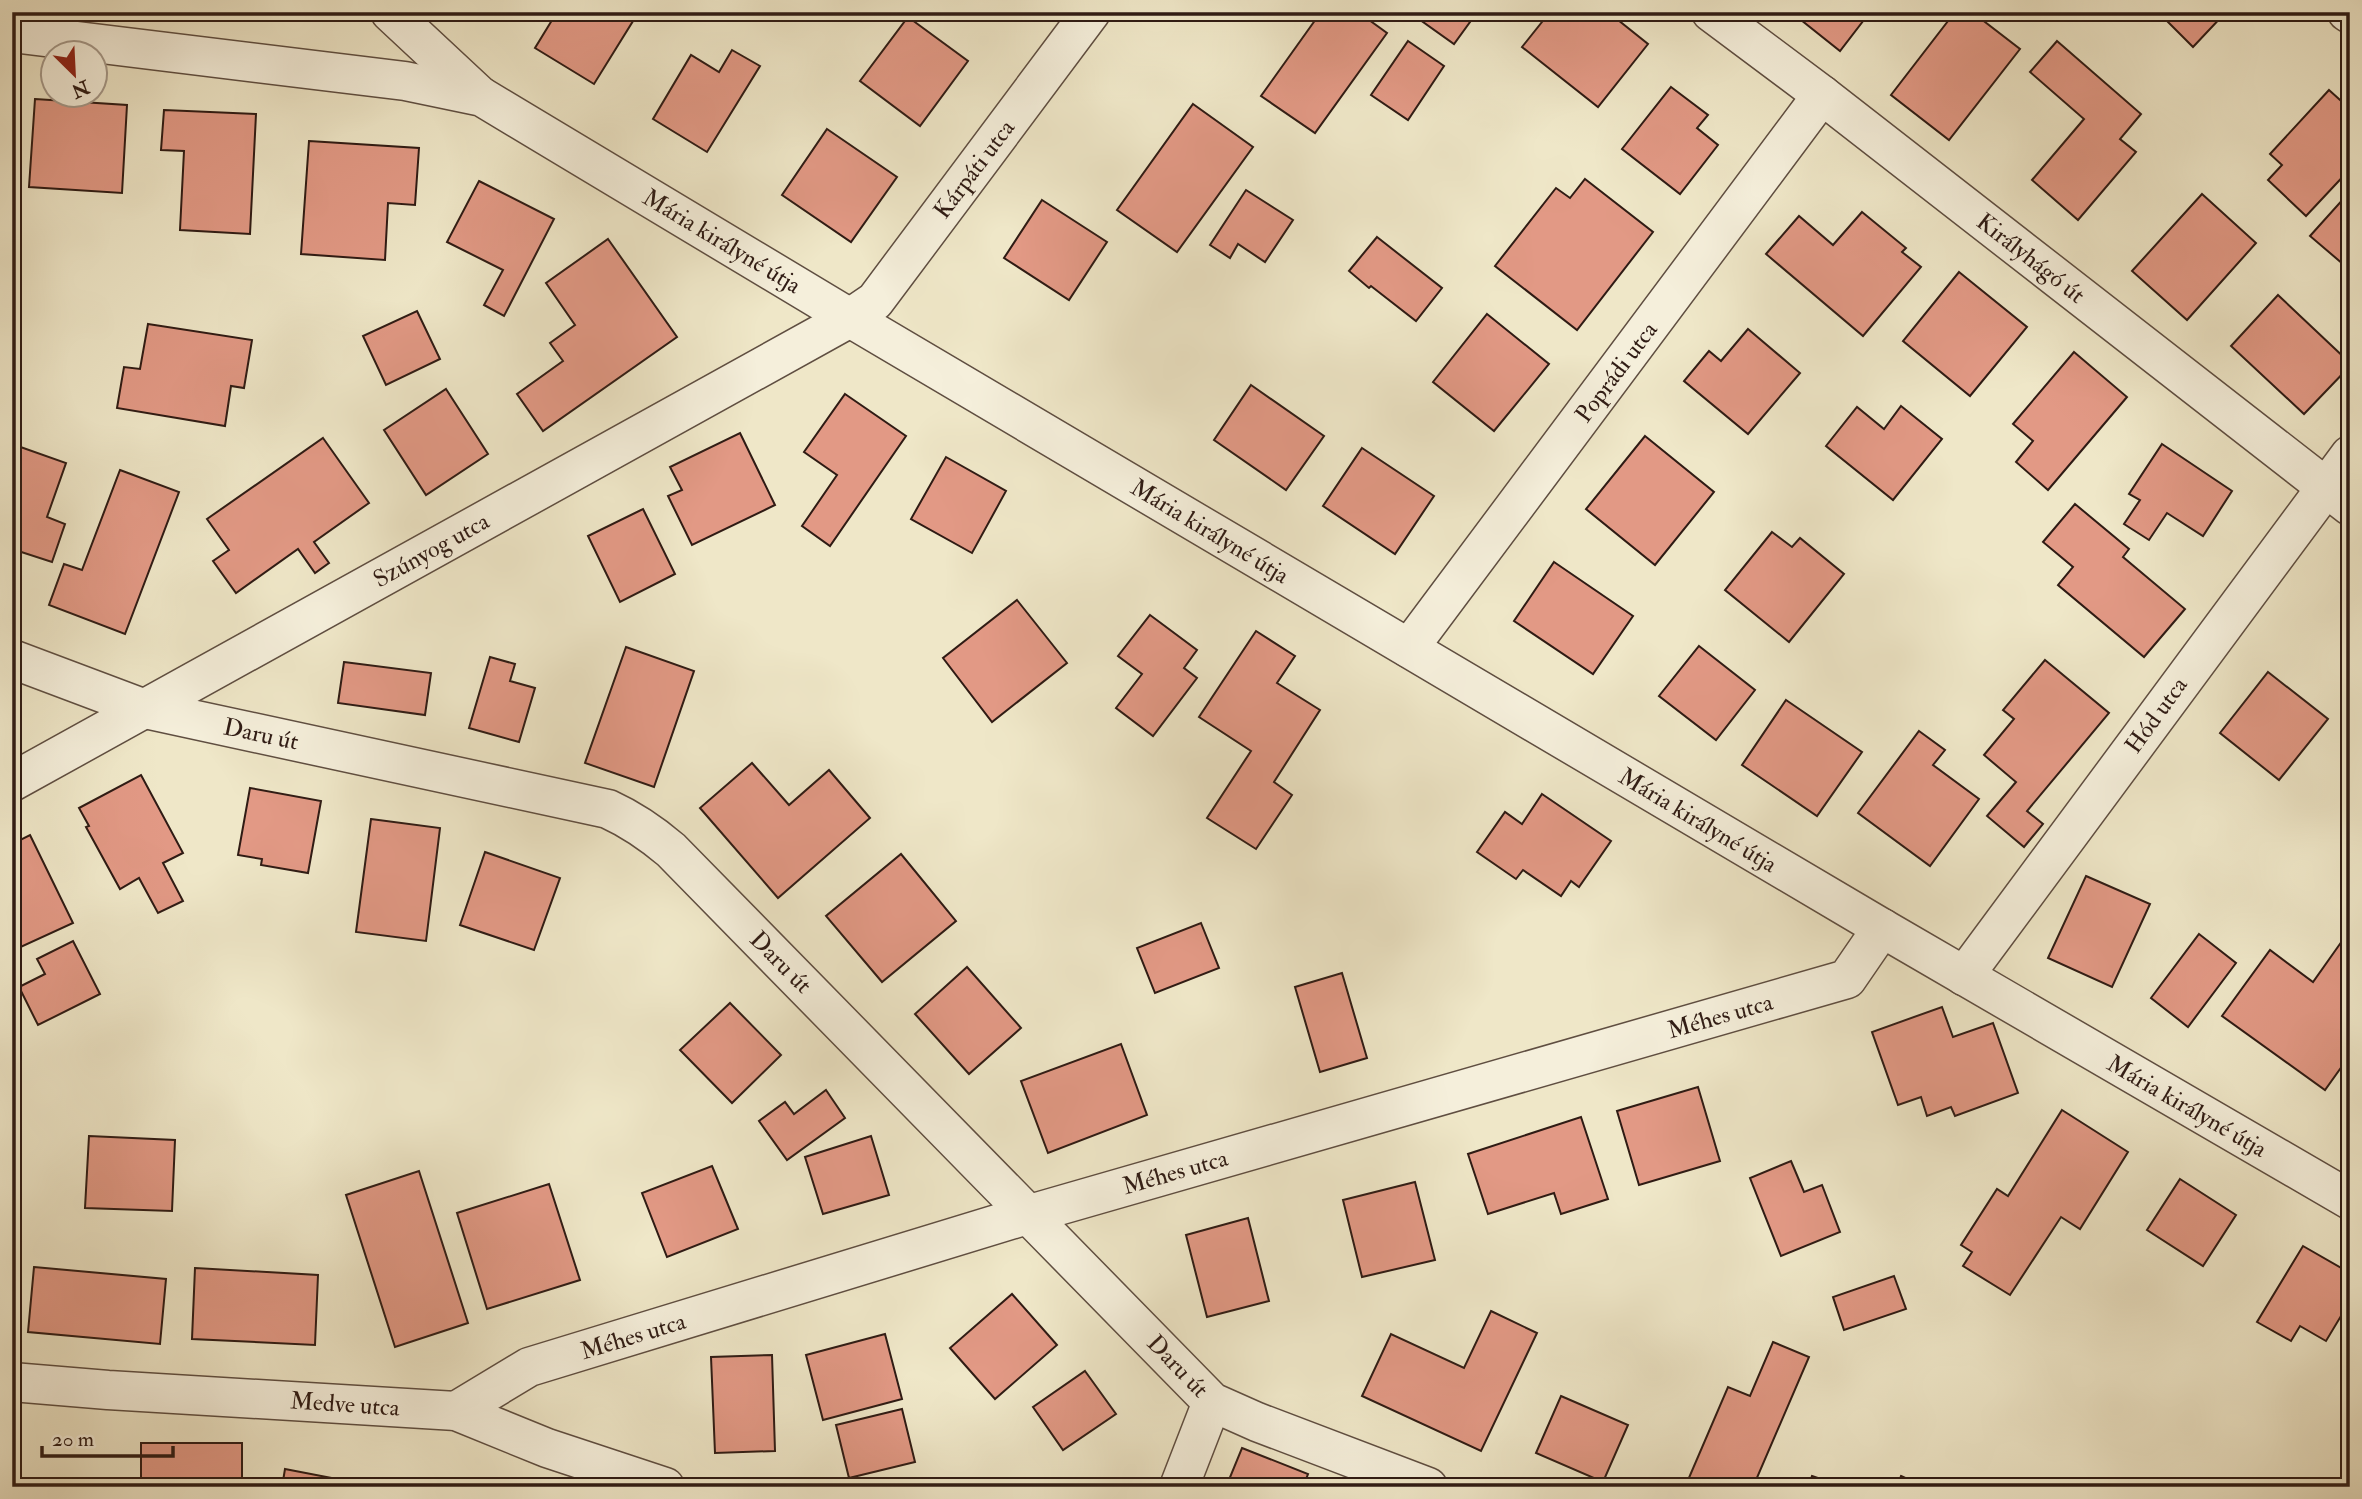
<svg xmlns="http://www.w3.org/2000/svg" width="2362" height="1499" viewBox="0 0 2362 1499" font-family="'IM FELL Double Pica',serif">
  <rect width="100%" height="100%" fill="#efe7c8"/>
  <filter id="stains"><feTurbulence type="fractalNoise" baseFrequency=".00286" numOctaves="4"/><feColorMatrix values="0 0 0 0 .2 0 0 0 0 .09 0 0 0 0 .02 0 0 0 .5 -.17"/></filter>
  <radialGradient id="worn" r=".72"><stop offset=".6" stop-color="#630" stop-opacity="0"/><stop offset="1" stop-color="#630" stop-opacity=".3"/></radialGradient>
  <!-- building -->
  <g fill="#e29985" stroke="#2f1b14" stroke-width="2">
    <path d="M557,12h60l16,9 -39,63 -59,-36z"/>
    <path d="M1321,12h37l29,21 -72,100 -54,-37z"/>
    <path d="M1409,12h46l15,10 -16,22z"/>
    <path d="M1550,12h58l40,32 -50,63 -76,-60z"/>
    <path d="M1791,12h79l-30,39z"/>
    <path d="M1955,12h17l48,37 -71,91 -58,-45z"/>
    <path d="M2158,12h68l-33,35z"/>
    <path d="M908,17l60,44 -48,65 -60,-45z"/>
    <path d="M1408,41l36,25 -36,54 -37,-25z"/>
    <path d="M2057,41l84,73 -21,25 16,13 -58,68 -46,-40 52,-61 -54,-47z"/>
    <path d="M732,50l28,16 -53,86 -54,-33 38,-64 28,17z"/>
    <path d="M1671,87l37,28 -11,13 21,17 -38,49 -58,-45z"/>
    <path d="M2329,90l21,19v60l-44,47 -38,-36 14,-15 -12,-11z"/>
    <path d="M35,99l92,6 -5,88 -93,-6z"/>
    <path d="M1193,104l60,43 -76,105 -60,-42z"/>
    <path d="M164,110l92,4 -6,120 -70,-4 4,-79 -23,-1z"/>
    <path d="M827,129l70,48 -46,65 -69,-47z"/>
    <path d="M309,141l110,7 -4,57 -27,-2 -3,57 -84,-6z"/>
    <path d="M1585,179l68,53 -76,98 -82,-64 61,-78 14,10z"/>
    <path d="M479,181l75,38 -50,97 -20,-11 19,-35 -56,-28z"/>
    <path d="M1246,190l47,30 -28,42 -27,-18 -8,14 -20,-13z"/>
    <path d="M2202,194l54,49 -69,77 -55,-49z"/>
    <path d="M2345,197l5,3v70l-40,-34z"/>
    <path d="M1042,200l65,42 -38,58 -65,-42z"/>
    <path d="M1862,212l44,36 -4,4 19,15 -58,69 -97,-82 33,-38 34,29z"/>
    <path d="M1377,237l65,51 -26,33 -45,-35 -2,2 -20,-17z"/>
    <path d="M608,239l69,98 -134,94 -26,-37 46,-33 -13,-18 25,-18 -29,-42z"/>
    <path d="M1959,272l68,55 -57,69 -67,-55z"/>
    <path d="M2278,295l72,68v3l-46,48 -73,-68z"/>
    <path d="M417,311l23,48 -54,26 -23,-49z"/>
    <path d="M1487,314l62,50 -55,67 -61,-49z"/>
    <path d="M148,324l104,16 -8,48 -13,-2 -6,40 -108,-18 7,-41 16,2z"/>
    <path d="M1748,329l52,44 -52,61 -64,-53 25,-30 12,10z"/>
    <path d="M2074,352l53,45 -79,93 -32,-28 17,-21 -20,-17z"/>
    <path d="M1251,385l73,51 -38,54 -72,-50z"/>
    <path d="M446,389l42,65 -62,41 -42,-65z"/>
    <path d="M845,394l61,42 -76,110 -28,-20 35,-51 -33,-23z"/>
    <path d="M1901,406l41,33 -49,61 -67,-54 31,-39 27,22z"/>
    <path d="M740,433l35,72 -83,40 -24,-49 14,-6 -12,-23z"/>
    <path d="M1645,436l69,56 -59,73 -69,-56z"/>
    <path d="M323,438l46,65 -55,39 15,21 -14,10 -17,-24 -62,44 -23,-32 16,-11 -22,-31z"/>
    <path d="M12,444l54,19 -19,54 18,7 -13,38 -40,-13z"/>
    <path d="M2162,444l70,47 -29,45 -36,-23 -18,27 -25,-16 16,-24 -11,-6z"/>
    <path d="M1362,448l72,48 -39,58 -72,-48z"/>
    <path d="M946,457l60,34 -34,62 -61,-34z"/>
    <path d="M120,470l59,22 -54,142 -76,-29 15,-41 18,6z"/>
    <path d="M2075,504l54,45 -6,8 62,52 -41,48 -86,-72 15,-18 -30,-25z"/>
    <path d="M643,509l32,65 -55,28 -32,-66z"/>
    <path d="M1772,532l20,15 8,-9 44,36 -55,68 -64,-52z"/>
    <path d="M1554,562l79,54 -40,58 -79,-53z"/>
    <path d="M1017,600l50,63 -75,59 -49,-64z"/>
    <path d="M1150,615l47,35 -13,18 13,10 -44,58 -37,-28 26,-34 -24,-18z"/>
    <path d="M1256,631l39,25 -18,27 43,27 -46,72 18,13 -36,54 -49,-31 44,-67 -52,-34z"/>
    <path d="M1699,646l56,44 -39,50 -57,-44z"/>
    <path d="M626,647l68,24 -40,116 -69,-24z"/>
    <path d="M490,657l25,7 -5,17 25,7 -16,54 -50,-14z"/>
    <path d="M2045,660l64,53 -82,98 16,13 -19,23 -37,-31 29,-34 -32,-27 30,-36 -11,-9z"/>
    <path d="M344,662l87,11 -6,42 -87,-12z"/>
    <path d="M2268,672l60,47 -49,61 -59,-47z"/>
    <path d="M1786,700l76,52 -45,64 -75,-51z"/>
    <path d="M1919,731l26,19 -12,15 46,34 -49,67 -72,-53z"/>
    <path d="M752,763l37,42 40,-35 41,48 -92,80 -78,-90z"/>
    <path d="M141,775l42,78 -20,10 20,38 -25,12 -19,-35 -19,11 -34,-62 3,-1 -10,-18z"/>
    <path d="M250,788l71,13 -13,72 -47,-8 1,-6 -24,-4z"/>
    <path d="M1542,794l69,47 -32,46 -8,-6 -10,15 -38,-26 -7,9 -39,-27 28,-40 17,12z"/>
    <path d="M371,819l69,9 -14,113 -70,-9z"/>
    <path d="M30,835l43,88 -61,28v-107z"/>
    <path d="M485,852l75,26 -26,72 -74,-25z"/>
    <path d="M901,854l55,67 -74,61 -56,-66z"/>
    <path d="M2086,876l64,28 -38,83 -64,-29z"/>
    <path d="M1201,923l18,45 -64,25 -18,-45z"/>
    <path d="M2199,934l37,29 -48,64 -37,-29z"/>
    <path d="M73,941l27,53 -62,31 -19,-38 26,-13 -8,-15z"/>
    <path d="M2342,941l8,5v109l-25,35 -103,-74 48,-66 43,32z"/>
    <path d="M967,967l54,61 -52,46 -54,-60z"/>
    <path d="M1342,973l25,85 -47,14 -25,-85z"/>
    <path d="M730,1003l51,52 -49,48 -52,-53z"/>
    <path d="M1942,1007l11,30 40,-14 25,70 -63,23 -4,-9 -24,9 -6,-19 -23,8 -26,-73z"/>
    <path d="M1121,1044l26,71 -99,38 -27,-72z"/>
    <path d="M1698,1087l22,74 -81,24 -22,-74z"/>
    <path d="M826,1090l19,28 -58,42 -28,-39 26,-19 9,12z"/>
    <path d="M2062,1110l66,42 -48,77 -19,-12 -51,78 -47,-29 9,-14 -11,-7 36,-56 11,7z"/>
    <path d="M1581,1117l27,82 -47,15 -7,-21 -66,21 -20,-60z"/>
    <path d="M89,1136l86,4 -3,71 -87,-3z"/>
    <path d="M871,1136l18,59 -66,19 -18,-57z"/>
    <path d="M1791,1161l13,31 18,-7 18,47 -59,24 -31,-78z"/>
    <path d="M712,1166l26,63 -71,28 -25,-64z"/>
    <path d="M419,1171l49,152 -73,24 -49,-152z"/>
    <path d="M2180,1179l56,36 -33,51 -56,-36z"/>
    <path d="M1415,1182l20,78 -73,17 -19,-77z"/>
    <path d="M549,1184l31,96 -93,29 -30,-96z"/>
    <path d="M1248,1218l21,83 -62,16 -21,-82z"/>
    <path d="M2303,1246l47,27v28l-24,40 -26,-15 -9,15 -34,-19z"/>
    <path d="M34,1267l132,12 -6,65 -132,-12z"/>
    <path d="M195,1268l123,7 -3,70 -123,-6z"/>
    <path d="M1894,1276l12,33 -62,21 -11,-33z"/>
    <path d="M1012,1294l45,51 -62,54 -45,-51z"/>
    <path d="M1491,1311l46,22 -56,118 -119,-55 29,-62 73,34z"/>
    <path d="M885,1334l17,65 -79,21 -17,-65z"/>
    <path d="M1773,1342l36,15 -56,130h-68l43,-100 22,9z"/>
    <path d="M772,1355l3,96 -60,2 -4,-96z"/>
    <path d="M1085,1371l31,43 -53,36 -30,-43z"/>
    <path d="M1561,1396l67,29 -25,57 -67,-29z"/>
    <path d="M902,1409l13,53 -66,16 -13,-53z"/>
    <rect x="141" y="1443" width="101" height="44"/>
    <path d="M1242,1448l66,26 -5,13h-77z"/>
    <path d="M285,1469l73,14v4h-76z"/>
    <path d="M1812,1476l32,11h-36z"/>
    <path d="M1901,1476l24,11h-28z"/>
  </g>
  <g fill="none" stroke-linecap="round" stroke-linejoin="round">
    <defs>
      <g id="minor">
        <path d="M390,12l90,84"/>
        <path d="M1711,12l111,83 528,411"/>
        <path d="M2347,12l3,2"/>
        <path d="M12,33l393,48 77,16 368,221 1032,610 468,272"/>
        <path d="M1409,648l413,-553"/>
        <path d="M12,659l133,50 463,100c24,11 43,24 63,41l541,552 45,20 171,65"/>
        <path d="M12,782l838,-464 25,-17 216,-289"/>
        <path d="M1964,976l386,-521"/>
        <path d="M12,1382l96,8 348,21 91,37 118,39"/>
        <path d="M456,1411l73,-44 501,-153 817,-235 35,-51"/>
        <path d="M1179,1487l33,-85"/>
      </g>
    </defs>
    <!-- minor casing -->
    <use href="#minor" stroke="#5f4e41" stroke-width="41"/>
    <!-- minor -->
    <use href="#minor" stroke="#f5efdb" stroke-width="38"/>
  </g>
  <g text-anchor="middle" stroke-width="5" stroke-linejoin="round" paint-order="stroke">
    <!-- street labels -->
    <g font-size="24" fill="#2f1b14" stroke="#f5efdb">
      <text transform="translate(974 169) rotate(-53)" y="8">Kárpáti utca</text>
      <text transform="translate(722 241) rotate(31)" y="8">Mária királyné útja</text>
      <text transform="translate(2031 258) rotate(38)" y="8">Királyhágó út</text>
      <text transform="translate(1616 372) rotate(-53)" y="8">Poprádi utca</text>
      <text transform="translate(1210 531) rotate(31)" y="8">Mária királyné útja</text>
      <text transform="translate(431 550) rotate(-29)" y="8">Szúnyog utca</text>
      <text transform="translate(2156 715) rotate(-54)" y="8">Hód utca</text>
      <text transform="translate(261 734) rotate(12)" y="8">Daru út</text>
      <text transform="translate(1698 820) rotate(31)" y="8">Mária királyné útja</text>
      <text transform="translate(781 962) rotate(45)" y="8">Daru út</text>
      <text transform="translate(1720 1016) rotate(-16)" y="8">Méhes utca</text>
      <text transform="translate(2187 1106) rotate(30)" y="8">Mária királyné útja</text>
      <text transform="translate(1175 1172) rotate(-16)" y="8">Méhes utca</text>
      <text transform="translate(633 1336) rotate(-17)" y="8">Méhes utca</text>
      <text transform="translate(1178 1366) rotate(46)" y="8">Daru út</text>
      <text transform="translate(345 1404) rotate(4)" y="8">Medve utca</text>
    </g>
  </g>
  <!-- margin -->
  <rect width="2362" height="1499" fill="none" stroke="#efe7c8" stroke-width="42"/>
  <rect x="14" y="14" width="2334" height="1471" fill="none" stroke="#2f1b14" stroke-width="3.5"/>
  <rect x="21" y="21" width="2320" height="1457" fill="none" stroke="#2f1b14" stroke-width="2"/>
  <!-- north arrow -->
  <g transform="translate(74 74) rotate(156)"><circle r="33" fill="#f5efdb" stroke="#a69a8b" stroke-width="2"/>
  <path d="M0-5L12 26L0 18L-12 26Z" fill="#8f2418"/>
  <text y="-10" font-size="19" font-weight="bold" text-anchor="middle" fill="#2f1b14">N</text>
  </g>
  <!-- scale -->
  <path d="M42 1446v10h131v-10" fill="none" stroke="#2f1b14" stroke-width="3.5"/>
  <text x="52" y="1446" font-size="21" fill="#2f1b14" stroke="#f5efdb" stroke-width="5" paint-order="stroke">20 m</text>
  <rect width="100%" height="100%" filter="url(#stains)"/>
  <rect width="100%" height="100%" fill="url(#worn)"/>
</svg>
